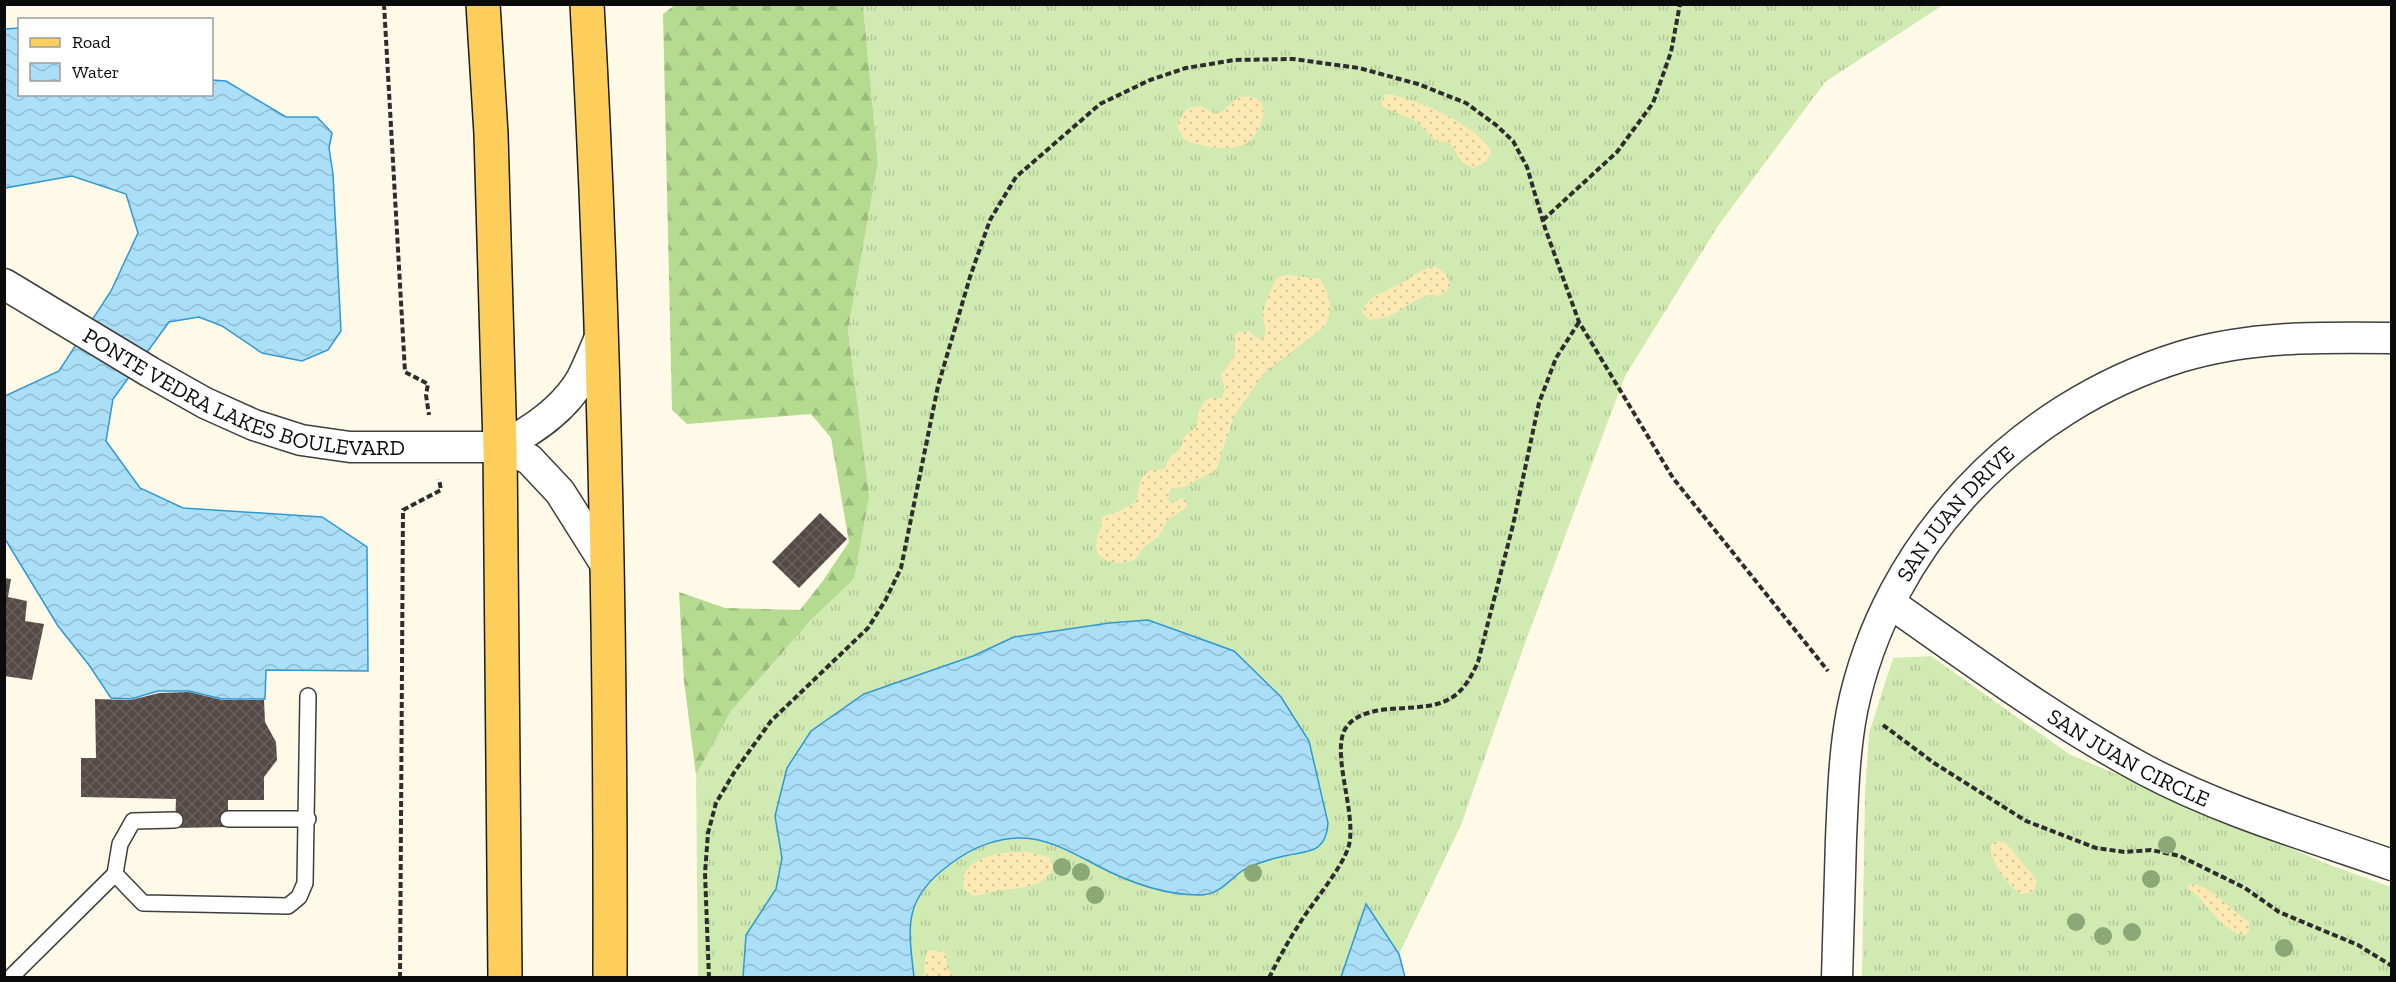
<svg xmlns="http://www.w3.org/2000/svg" width="2396" height="982" viewBox="0 0 2396 982" font-family="'Zilla Slab',serif">
  <defs>
    <pattern id="grass-tufts" width="24" height="20" patternUnits="userSpaceOnUse" patternTransform="scale(1.5)"><rect width="24" height="20" fill="#d1eab2"/><path d="M3 7l-1-3M5 7V3M7 7l1-3M15 17l-1-3M17 17v-4M19 17l1-3" fill="none" stroke="#b2c798"/></pattern>
    <pattern id="forest-firs" width="22" height="20" patternUnits="userSpaceOnUse" patternTransform="scale(1.5)"><rect width="22" height="20" fill="#b5db90"/><path d="M5 1l3.5 6h-7zM16 11l3.5 6h-7z" fill="#9abb7b"/></pattern>
    <pattern id="sand-dots" width="8" height="8" patternUnits="userSpaceOnUse" patternTransform="scale(1.5)"><rect width="8" height="8" fill="#fde9b3"/><path d="M2 2h.1M6 6h.1" fill="none" stroke="#d8c699" stroke-width="1.8" stroke-linecap="round"/></pattern>
    <pattern id="water-waves" width="16" height="10" patternUnits="userSpaceOnUse" patternTransform="scale(1.5)"><rect width="16" height="10" fill="#abdff8"/><path d="M0 5q4-4 8 0t8 0" fill="none" stroke="#92bed3"/></pattern>
    <pattern id="building-cross-hatch" width="8" height="8" patternUnits="userSpaceOnUse" patternTransform="scale(1.5)"><rect width="8" height="8" fill="#544b47"/><path d="M0 0l8 8M0 8l8-8" fill="none" stroke="#68605d"/></pattern>
  </defs>
  <rect width="100%" height="100%" fill="#fffae8"/>
  <!-- grass -->
  <g fill="url(#grass-tufts)">
    <path d="M863,5h1080l-118,77 -107,144 -93,150 -100,267 -64,182 -62,129 -33,-50 -25,73h-643l-2,-202 35,-64 79,-90 44,-42 3,-175 -9,-74 30,-167z"/>
    <path d="M1931,656l138,98 261,111 61,22v90l-529,1 3,-185 4,-60 24,-75z"/>
  </g>
  <!-- forest -->
  <path fill="url(#forest-firs)" d="M676,4l187,1 15,158 -30,167 21,166 -15,83 -44,42 -79,90 -35,64 -12,-94 -5,-89 46,16 75,2 22,-28 27,-40 -18,-104 -20,-24 -124,10 -15,-14 -9,-396z"/>
  <!-- sand -->
  <g fill="url(#sand-dots)">
    <path d="M1386,94c26,2 95,33 105,58l-4,9 -14,7 -11,-6 -12,-19 -14,-2 -20,-20 -33,-14 -2,-5z"/>
    <path d="M1238,97c6,0 14,-1 19,2 15,11 1,38 -12,45 -17,8 -44,2 -61,-4l-7,-14c4,-12 11,-21 24,-20l14,8c11,-2 15,-10 23,-17z"/>
    <path d="M1433,266c10,4 15,9 17,19l-4,7 -8,4 -9,-1 -9,3 -32,19 -19,3 -7,-8c7,-18 23,-20 38,-28 11,-6 20,-14 33,-18z"/>
    <path d="M1287,275l33,4c10,16 14,30 5,47l-61,47 -30,43 -18,54 -32,17 -14,2 -2,11 4,3 10,-5 4,2 1,7 -20,13 -8,16 -15,11 -10,13c-14,5 -38,4 -38,-15 0,-10 7,-15 6,-28l18,-6 16,-9 5,-23 9,-9 14,-1 6,-12 10,-8 4,-12 12,-10 3,-16 7,-11 5,-2h11l3,-9 -4,-14 14,-20v-20l3,-3 11,-1 10,9c12,-7 3,-15 4,-26 0,-5 11,-34 14,-36 3,-2 6,-2 10,-3z"/>
    <path d="M1996,841l10,2 27,33 4,6 -4,10 -12,2c-16,-10 -26,-28 -31,-45l2,-5z"/>
    <path d="M1010,852h18l21,5 4,11c-11,22 -35,19 -56,23 -8,1 -15,4 -24,5l-8,-6c-10,-27 26,-36 45,-38z"/>
    <path d="M2190,884c24,2 39,26 59,38v10l-5,3c-26,-6 -35,-32 -55,-46l-2,-2z"/>
    <path d="M930,950l14,2 2,3 1,13 8,9h-31l2,-24z"/>
  </g>
  <!-- water -->
  <g fill="url(#water-waves)" stroke="#3098d2" stroke-width="1.5">
    <path d="M19,28l1,66h192v-14l14,1 60,36h31l15,16 -3,15 4,26 8,157 -13,19 -26,11 -40,-8 -40,-27 -23,-9 -30,5 -56,77 -7,42 34,47 43,20 139,9 45,30 1,124 -102,-1 -1,29h-43l-33,-8h-31l-27,8 -20,-1 -22,-33 -31,-39 -53,-87v-143l54,-25 52,-80 27,-58 -12,-39 -54,-18 -67,12v-159z"/>
    <path d="M1148,620l86,31 47,46 28,44 19,82c-2,33 -23,27 -48,34 -12,3 -28,7 -38,14 -15,11 -23,24 -43,24 -36,0 -71,-13 -103,-30 -19,-10 -42,-23 -63,-26 -30,-5 -61,8 -84,26 -46,34 -41,61 -35,112h-171l3,-42 30,-46 6,-31 -7,-42 12,-48 24,-37 53,-37 109,-38 41,-19 95,-14z"/>
    <path d="M1366,904l33,50 6,23h-64z"/>
  </g>
  <!-- building -->
  <g fill="url(#building-cross-hatch)">
    <path d="M820,513l27,26 -48,49 -27,-26z"/>
    <path d="M4,578l7,1 -3,18 19,4 -2,20 19,3 -12,56 -28,-4z"/>
    <path d="M189,692l33,8h42l1,22 11,20 1,18 -13,17v23h-36v27l-53,1 1,-29 -95,-2v-39h15l-1,-59 36,1 28,-7z"/>
  </g>
  <g fill="none" stroke-linecap="round" stroke-linejoin="round">
    <defs>
      <g id="lane">
        <path d="M228,819h80"/>
        <path d="M115,874l28,29 145,3 11,-9 6,-14 3,-187"/>
        <path d="M10,978l105,-104 5,-30 13,-23 42,-1"/>
      </g>
      <g id="street">
        <path id="s1" d="M4,284l146,88 55,31 49,22 47,15 49,7h150l29,12 31,33 46,73"/>
        <path d="M500,447c32,-16 64,-37 82,-69 7,-14 13,-29 19,-43"/>
        <path id="s2" d="M1890,603c83,58 165,119 255,167 77,41 164,66 247,95"/>
        <path id="s3" d="M1837,978c1,-47 3,-93 4,-139 2,-44 3,-86 11,-128 34,-168 167,-304 328,-354 69,-21 140,-20 212,-19"/>
      </g>
      <g id="primary">
        <path d="M483,4l8,130 9,313 5,531"/>
        <path d="M587,4c18,324 24,649 23,974"/>
      </g>
    </defs>
    <!-- lane casing -->
    <use href="#lane" stroke="#3e3e3e" stroke-width="18"/>
    <!-- street casing -->
    <use href="#street" stroke="#3e3e3e" stroke-width="33"/>
    <!-- primary casing -->
    <use href="#primary" stroke="#1c1c1c" stroke-width="36"/>
    <!-- path -->
    <g stroke="#2d2d2d" stroke-width="4" stroke-dasharray="6 3" stroke-linecap="butt">
      <path d="M384,4l21,368 23,12 -2,11 3,20"/>
      <path d="M1543,220l74,-68 36,-49 18,-51 9,-48"/>
      <path d="M1883,725l51,38 92,58 70,27 29,4 26,-2 29,6 65,32 34,24 79,33 34,21"/>
      <path d="M400,978l3,-468 38,-20 -2,-11"/>
      <path d="M709,978l-4,-105 3,-40 8,-30 19,-32 36,-50 97,-93 17,-27 16,-33 37,-182 32,-109 20,-57 26,-43 84,-73 50,-24 36,-12 48,-8 59,-1 66,9 59,16 48,19 30,22 17,16 14,26 18,61 34,94 94,156 155,193"/>
      <path d="M1269,978c9,-18 18,-35 29,-52 13,-22 45,-58 51,-81 8,-34 -21,-98 -1,-120 23,-26 75,-9 103,-27 13,-7 21,-23 27,-36l35,-137 26,-122 17,-45 23,-36"/>
    </g>
    <!-- lane -->
    <use href="#lane" stroke="#fff" stroke-width="15"/>
    <!-- street -->
    <use href="#street" stroke="#fff" stroke-width="30"/>
    <!-- primary -->
    <use href="#primary" stroke="#fece5a" stroke-width="33"/>
  </g>
  <!-- trees -->
  <g fill="#8ba877">
    <circle cx="2167" cy="845" r="9"/>
    <circle cx="1062" cy="867" r="9"/>
    <circle cx="1081" cy="872" r="9"/>
    <circle cx="1253" cy="873" r="9"/>
    <circle cx="2151" cy="879" r="9"/>
    <circle cx="1095" cy="895" r="9"/>
    <circle cx="2076" cy="922" r="9"/>
    <circle cx="2132" cy="932" r="9"/>
    <circle cx="2103" cy="936" r="9"/>
    <circle cx="2284" cy="948" r="9"/>
  </g>
  <g text-anchor="middle" stroke-width="6" stroke-linejoin="round" paint-order="stroke">
    <!-- street labels -->
    <g font-size="22" fill="#0b0b0b" stroke="#fff">
      <text dy="8" stroke="none"><textPath href="#s1" startOffset="268">PONTE VEDRA LAKES BOULEVARD</textPath></text>
      <text dy="8" stroke="none"><textPath href="#s3" startOffset="494">SAN JUAN DRIVE</textPath></text>
      <text dy="8" stroke="none"><textPath href="#s2" startOffset="285">SAN JUAN CIRCLE</textPath></text>
    </g>
  </g>
  <!-- border -->
  <rect width="2396" height="982" fill="none" stroke="#0b0b0b" stroke-width="12"/>
  <!-- legend -->
  <rect x="18" y="18" width="195" height="78" fill="#ffffff" stroke="#9d9d9d" stroke-width="1.5"/>
  <rect x="30" y="38" width="30" height="9" fill="#fece5a" stroke="#9d9d9d" stroke-width="1.5"/>
  <text x="72" y="48" font-size="18" fill="#0b0b0b">Road</text>
  <rect x="30" y="63" width="30" height="18" fill="url(#water-waves)" stroke="#9d9d9d" stroke-width="1.5"/>
  <text x="72" y="78" font-size="18" fill="#0b0b0b">Water</text>
</svg>
